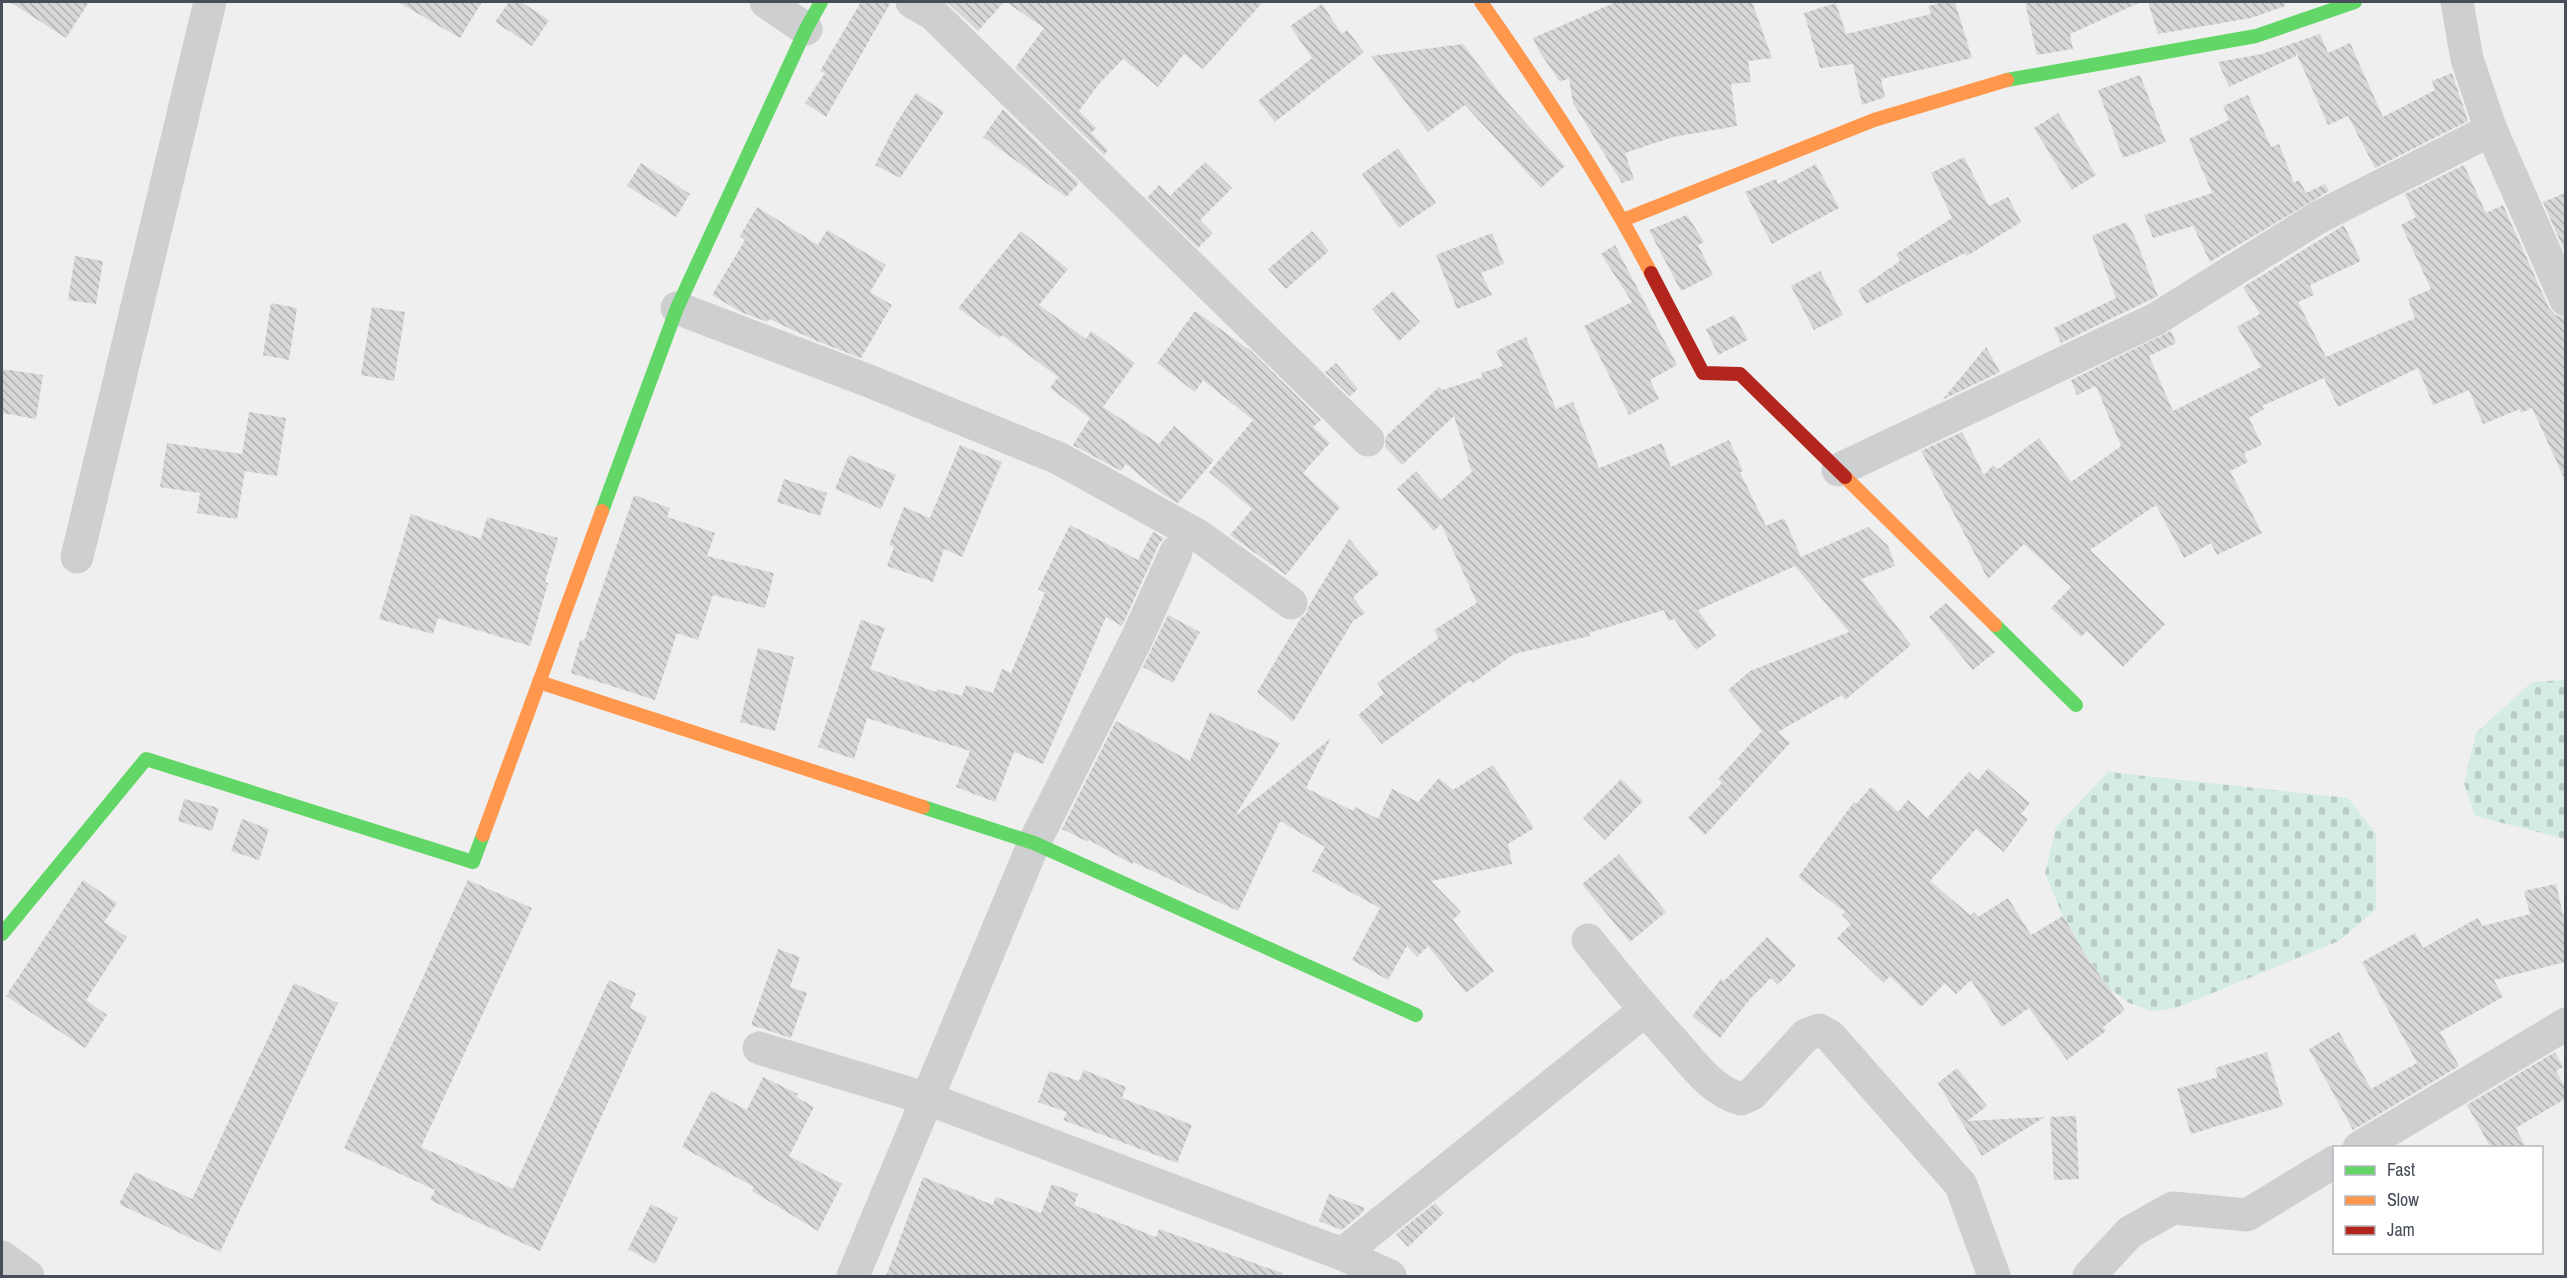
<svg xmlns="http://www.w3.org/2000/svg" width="2567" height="1278" viewBox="0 0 2567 1278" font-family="'Archivo Narrow',sans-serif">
  <defs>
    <pattern id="cemetery-stones" width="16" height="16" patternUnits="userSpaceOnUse" patternTransform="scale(1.5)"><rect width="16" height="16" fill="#d5ece2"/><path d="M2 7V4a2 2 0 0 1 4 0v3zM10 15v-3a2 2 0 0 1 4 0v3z" fill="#b8ccc4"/></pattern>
    <pattern id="building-back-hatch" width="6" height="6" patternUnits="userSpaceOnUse" patternTransform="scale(1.5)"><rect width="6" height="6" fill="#d7d7d9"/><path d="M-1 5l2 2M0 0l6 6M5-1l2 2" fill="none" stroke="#b0b1b3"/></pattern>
  </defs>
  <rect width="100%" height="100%" fill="#efefef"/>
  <!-- cemetery -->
  <g fill="url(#cemetery-stones)">
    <path d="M2565,680v159l-90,-23 -11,-33 12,-50 56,-51z"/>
    <path d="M2108,772l240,26 28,36v75l-37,32 -163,67 -24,3 -23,-8 -20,-15 -23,-33 -23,-39 -18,-43 11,-46z"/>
  </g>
  <!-- building -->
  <g fill="url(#building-back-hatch)">
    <path d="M10,2h79l-23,36z"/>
    <path d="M398,2h84l-22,36z"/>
    <path d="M509,2h12l28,18 -17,26 -37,-24z"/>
    <path d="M861,2h30l-65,115 -21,-14 20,-30 -5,-2z"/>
    <path d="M947,2h57l-26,29z"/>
    <path d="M1006,2h257l-60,67 -19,-15 -26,33 -35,-28 -25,26 -19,26 17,17 -5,5 17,17 -4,5 -89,-87 29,-40z"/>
    <path d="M1616,2h136l20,56 -24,3 3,21 -20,2 6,42 -64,11 -48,16 9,26 -12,4 -49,-80 -4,-25 -9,4 -21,-31 -6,-13z"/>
    <path d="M1945,2h10l17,56 -91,21 4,18 -23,8 -9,-41 -33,4 -16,-55 32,-10 10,31 85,-20 -3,-8z"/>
    <path d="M2025,2h116l-71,32 3,15 -36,6z"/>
    <path d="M2148,2h137v4l-34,12 -93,16z"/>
    <path d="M1322,4l20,30 5,-4 17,22 -89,70 -17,-21 54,-43 -22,-32z"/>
    <path d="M2320,34l8,19 22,-10 33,74 52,-27 -3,-9 20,-8 16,48 -93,47 -27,-52 -20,9 -33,-75 1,6 -67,31 -11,-25 44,-8z"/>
    <path d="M1463,44l42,56 60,66 -24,22 -76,-83 -37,27 -57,-76z"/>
    <path d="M2140,75l26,67 -43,16 -25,-68z"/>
    <path d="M916,93l28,19 -44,66 -25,-13 22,-43z"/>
    <path d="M2248,95l23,52 8,-3 15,39 5,-3 7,13 19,-9 4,7 -119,71 -17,-36 -40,12 -9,-23 68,-22 -23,-54 40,-19 -6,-14z"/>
    <path d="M1003,109l76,74 -13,14 -83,-60z"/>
    <path d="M2058,113l38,62 -24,15 -38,-62z"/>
    <path d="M1398,148l38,55 -37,25 -37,-54z"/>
    <path d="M1964,157l25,49 19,-9 13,25 -54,34 -2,-3 -99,51 -8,-14 42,-29 -4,-7 56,-36 -21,-45z"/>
    <path d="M1205,162l27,26 -32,32 13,13 -15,15 -51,-50 12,-13 11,11z"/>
    <path d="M641,163l49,31 -14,23 -49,-31z"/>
    <path d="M1816,164l23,44 -67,36 -27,-52 31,-13 2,5z"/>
    <path d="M2464,165l22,48 17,-8 46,103 6,7 10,3v162l-33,-72 -11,5 -1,-4 -37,15 -14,-34 -36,15 -15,-37 -80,39 -14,-29 -62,28 2,3 -15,9 13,27 -18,8 4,9 -18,9 32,62 -45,22 -6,-12 -27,15 -28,-53 -66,45 75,74 -42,43 -36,-36 -6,6 -30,-29 20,-21 -47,-43 -36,35 -67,-128 41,-19 22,43 9,-10 5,4 41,-31 32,44 50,-36 -25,-60 -19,9 -6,-15 100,-49 5,12 -27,13 24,55 88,-44 -24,-40 23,-13 -17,-27 101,-62 17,36 -51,24 4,10 -16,7 28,55 89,-39 -7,-19 23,-10 -30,-64 15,-8 -11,-23z"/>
    <path d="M2565,193v59l-22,-50z"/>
    <path d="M757,207l61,38 9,-15 59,35 -16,27 22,13 -31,53 -44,-17 -48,-22 -2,3 -26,-10 -29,-17 33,-55 -5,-4z"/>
    <path d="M1687,215l17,27 -6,3 15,30 -32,16 -32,-61z"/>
    <path d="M2126,222l8,13 24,61 -97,47 -7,-15 62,-30 -24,-62z"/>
    <path d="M1021,231l47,38 -29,36 47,34 5,-8 44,32 -32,44 56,37 15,-18 40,34 -36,43 -17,-10 -35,-29 -5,7 -48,-26 17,-27 -40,-30 8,-11 -56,-42 -2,3 -42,-30z"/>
    <path d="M1312,231l17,20 -43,38 -18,-20z"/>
    <path d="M1492,233l12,31 -23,9 11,22 -35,14 -21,-54z"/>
    <path d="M1615,245l62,120 -27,15 9,19 -30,16 -45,-89 48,-24 -31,-48z"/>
    <path d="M75,256l28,5 -7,43 -28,-4z"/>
    <path d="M1820,271l23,44 -29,15 -23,-44z"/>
    <path d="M1393,291l27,31 -21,19 -27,-32z"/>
    <path d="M271,303l26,5 -8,52 -26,-5z"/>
    <path d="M372,307l33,5 -11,69 -33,-6z"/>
    <path d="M1195,311l56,40 70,69 -8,7 17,16 -27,30 37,34 -54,68 -56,-40 22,-26 -43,-37 44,-52 -50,-40 -8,12 -38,-29z"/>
    <path d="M1734,315l14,25 -30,15 -12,-26z"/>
    <path d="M1526,337l30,72 17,-7 26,66 63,-25 9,24 58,-27 14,31 -3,1 26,54 18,-8 17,39 67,-30 20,19 7,20 -34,13 50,66 -66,55 -3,-5 -64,37 12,11 -85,92 -17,-17 34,-35 -4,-4 44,-48 -34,-41 22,-19 99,-39 -54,-66 -97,44 18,26 -20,14 -22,-31 -6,2 -4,-11 -75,23 1,3 -76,18 -41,29 -3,-3 -88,64 -24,-29 26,-22 -7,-10 62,-45 -5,-8 43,-27 -36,-79 -7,7 -37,-42 19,-18 25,29 31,-28 -18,-56 -52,49 -17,-18 1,-11 53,-49 3,3 41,-13 -2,-4 22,-7 -7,-15z"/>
    <path d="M1986,347l14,25 -58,28z"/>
    <path d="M1336,363l22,26 -8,7 -25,-24z"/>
    <path d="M2,369l41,6 -7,44 -34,-6z"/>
    <path d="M249,412l37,6 -9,58 -32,-5 -8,48 -40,-6 3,-20 -40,-6 7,-44 75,11z"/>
    <path d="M960,445l42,17 -40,95 -18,-8 -11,33 -46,-16 7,-19 -5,-2 15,-38 26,11z"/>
    <path d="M849,455l47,20 -15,34 -46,-20z"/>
    <path d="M784,479l43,14 -7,23 -43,-14z"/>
    <path d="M634,495l36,13 -3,9 48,16 -8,23 67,17 -9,35 -52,-13 -15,45 -21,-7 -22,67 -84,-27 9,-33 4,1z"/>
    <path d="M411,514l70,25 6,-22 71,21 -13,44 3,1 -18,63 -92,-28 -5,16 -54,-15z"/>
    <path d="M1070,525l68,35 15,-28 11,6 -5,6 -37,82 -16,-9 -63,147 -29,-12 -19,50 -39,-15 14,-36 -103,-33 -13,41 -36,-12 43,-127 24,8 -15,41 66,23 1,-3 25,7 4,-11 27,8 9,-24 9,4 34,-80 -7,-4z"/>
    <path d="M1349,539l30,35 -26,23 12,16 -12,8 -60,101 -36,-30 44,-74 5,-4 4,-10z"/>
    <path d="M1946,603l49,49 -22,18 -44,-53z"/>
    <path d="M1168,615l32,17 -27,51 -30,-16z"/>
    <path d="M758,648l36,9 -19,74 -35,-9z"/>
    <path d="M1210,712l70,31 -45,73 96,-78 -25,50 47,23 2,-4 23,12 14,-30 26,13 21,-24 14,12 40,-25 41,63 -26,16 4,20 -81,17 30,31 -8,8 41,51 -28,22 -38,-47 -11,11 -10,-11 -19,34 -36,-20 28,-52 -68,-37 13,-24 -45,-26 -42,90 -105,-49 -1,2 -43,-24 -1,2 -26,-13 54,-108 74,40z"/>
    <path d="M1988,768l42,35 -9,11 7,5 -24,33 -28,-23 -46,52 40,34 4,-3 4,5 30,-19 23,37 32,-19 25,43 37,51 -22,17 3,4 -39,29 -38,-52 -27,19 -31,-47 -15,14 -11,-11 -24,24 -31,-31 -6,7 -47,-45 14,-14 -9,-9 3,-3 -47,-35 56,-75 2,2 15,-17 27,25 10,-12 19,18 42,-46 9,8z"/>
    <path d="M1621,779l22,22 -38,39 -22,-22z"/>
    <path d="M184,799l35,9 -7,23 -34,-10z"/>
    <path d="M242,819l27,10 -10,31 -28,-9z"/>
    <path d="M1619,854l47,58 -36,30 -48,-58z"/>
    <path d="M83,880l34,23 -13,19 23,15 -41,63 21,15 -22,33 -79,-52z"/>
    <path d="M468,880l64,28 -111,239 92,42 96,-209 27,13 -6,15 17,9 -107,234 -110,-51 5,-10 -91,-42z"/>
    <path d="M2556,884l9,39v39l-71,18 9,17 -63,35 19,34 -106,64 -44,-81 30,-17 32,57 46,-26 -55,-101 53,-29 8,15 55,-30 4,8 48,-12 -6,-23z"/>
    <path d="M1767,937l29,28 -18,20 -7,-7 -21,21 -30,39 -28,-22 29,-37 3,2z"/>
    <path d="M778,949l22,8 -10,30 17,6 -16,45 -40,-13z"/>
    <path d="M294,983l44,20 -118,249 -101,-48 16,-32 57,27z"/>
    <path d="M2267,1052l16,54 -92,28 -14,-45 41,-12 -3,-9z"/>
    <path d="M2555,1052l8,15 -7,4 9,16v12l-49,29 10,20h-35l-24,-43z"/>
    <path d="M1957,1068l30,38 -20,15 78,-4 -63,39 -44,-73z"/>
    <path d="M1084,1070l42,17 -4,11 70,27 -15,38 -114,-43 4,-8 -29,-10 11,-31 30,10z"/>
    <path d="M763,1077l35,17 -2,3 18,10 -25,49 53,28 -24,47 -66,-40 2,-4 -72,-40 29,-56 36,19z"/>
    <path d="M2076,1116l3,63 -25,1 -4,-63z"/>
    <path d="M923,1177l70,28 3,-8 45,16 11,-29 26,10 -4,11 82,32 3,-8 123,44v3h-396z"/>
    <path d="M1329,1194l36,14 -3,5 -20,17 -23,-9z"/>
    <path d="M1435,1203l9,10 -36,34 -12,-13z"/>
    <path d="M651,1204l27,14 -23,46 -27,-15z"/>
  </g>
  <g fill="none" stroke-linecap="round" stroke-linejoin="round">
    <!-- street -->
    <g stroke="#cdcfd1" stroke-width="33">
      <path d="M766,2l40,27"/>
      <path d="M912,2l21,12 435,426"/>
      <path d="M2457,2l10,57 24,71 75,170"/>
      <path d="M677,308l192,73 189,77 141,78 92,67"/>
      <path d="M1838,470l318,-151 163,-102 172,-87"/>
      <path d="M77,557l133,-555"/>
      <path d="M1588,940c27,34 55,68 84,100 20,22 39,51 69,59l11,-5 54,-59 13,-5 11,6 131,149 33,91"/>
      <path d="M759,1048l169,51 414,155 48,22"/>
      <path d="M2359,1148l207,-124"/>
      <path d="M1342,1254l302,-243"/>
      <path d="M2,1257l26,19"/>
      <path d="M853,1276l181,-433 103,-205 39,-86"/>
      <path d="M2089,1276l41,-44 43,-24 74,7 87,-53"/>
    </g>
    <!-- fast -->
    <g stroke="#63d668" stroke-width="14">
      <path d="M2007,80l249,-44 99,-34"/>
      <path d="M602,511l75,-203 129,-279 15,-27"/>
      <path d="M1995,625l81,80"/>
      <path d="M923,807l111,36 382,172"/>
      <path d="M2,934l144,-175 327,103 10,-27"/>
    </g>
    <!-- slow -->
    <g stroke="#ff974d" stroke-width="14">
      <path d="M1481,2c61,87 120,176 170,271"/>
      <path d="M1623,220l251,-100 133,-40"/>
      <path d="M1845,477l150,148"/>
      <path d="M539,682l384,125"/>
      <path d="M483,835l119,-324"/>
    </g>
    <!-- jam -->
    <path stroke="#b3261e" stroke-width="14" d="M1651,273l52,100 37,1 105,103"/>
  </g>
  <!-- border -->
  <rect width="2567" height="1278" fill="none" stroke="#484e59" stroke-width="6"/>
  <!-- legend -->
  <rect x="2333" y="1146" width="210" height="108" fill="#ffffff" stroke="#b6b8bd" stroke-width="1.5"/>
  <rect x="2345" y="1166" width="30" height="9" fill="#63d668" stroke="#b6b8bd" stroke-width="1.5"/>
  <text x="2387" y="1176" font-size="18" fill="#484e59">Fast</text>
  <rect x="2345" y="1196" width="30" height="9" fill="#ff974d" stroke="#b6b8bd" stroke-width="1.5"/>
  <text x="2387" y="1206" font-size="18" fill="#484e59">Slow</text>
  <rect x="2345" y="1226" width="30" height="9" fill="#b3261e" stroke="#b6b8bd" stroke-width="1.5"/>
  <text x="2387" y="1236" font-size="18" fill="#484e59">Jam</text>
</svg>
